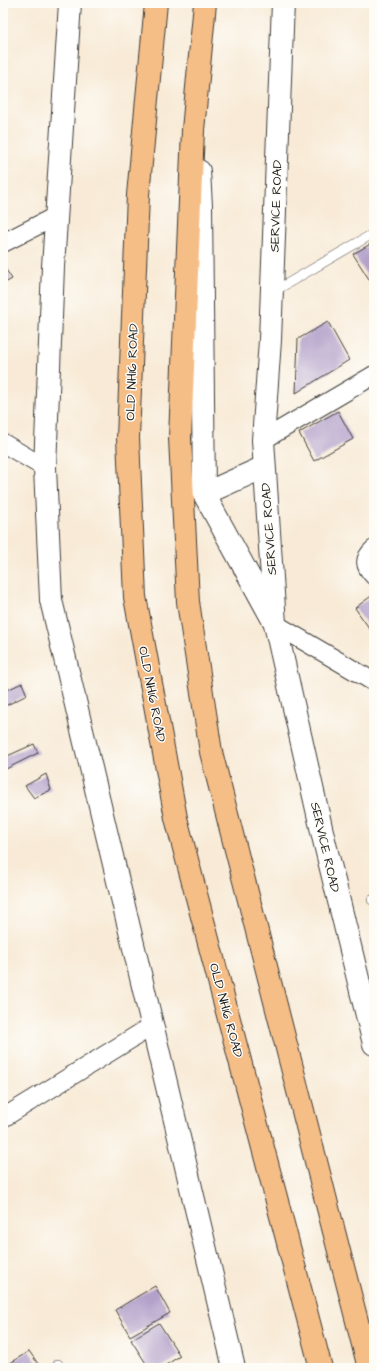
<svg xmlns="http://www.w3.org/2000/svg" width="377" height="1371" viewBox="0 0 377 1371" font-family="'Architects Daughter',sans-serif">
  <rect width="100%" height="100%" fill="#fdfcf7"/>
  <filter id="ink" filterUnits="userSpaceOnUse"><feTurbulence type="fractalNoise" baseFrequency=".025" numOctaves="2"/><feDisplacementMap in="SourceGraphic" scale="8" xChannelSelector="R" yChannelSelector="G"/><feConvolveMatrix kernelMatrix="1 2 1 2 8 2 1 2 1" color-interpolation-filters="sRGB"/></filter>
  <filter id="wash" filterUnits="userSpaceOnUse"><feTurbulence type="fractalNoise" baseFrequency=".012" numOctaves="4" result="noise"/><feDisplacementMap in="SourceGraphic" scale="16" xChannelSelector="R" yChannelSelector="G"/><feGaussianBlur stdDeviation="0.9" result="paint"/><feColorMatrix in="noise" values="0 0 0 0 0 0 0 0 0 0 0 0 0 0 0 0 0 1.4 0 .05"/><feComposite in="paint" operator="in"/></filter>
  <g filter="url(#wash)">
    <rect width="100%" height="100%" fill="#f8ead6"/>
    <g id="blocks">
      <!-- building -->
      <g fill="#b3a1ca">
        <path d="M374,242v45l-21,-33z"/>
        <path d="M3,265l9,14 -9,5z"/>
        <path d="M328,322l21,38 -53,33 2,-54z"/>
        <path d="M338,411l15,28 -39,22 -15,-28z"/>
        <path d="M374,594v41l-19,-27z"/>
        <path d="M22,683l5,12 -24,12v-15z"/>
        <path d="M34,744l4,9 -34,17 -1,-12z"/>
        <path d="M46,774l5,16 -17,8 -9,-12z"/>
        <path d="M155,1286l15,27 -40,23 -15,-26z"/>
        <path d="M159,1323l21,33 -19,12h-12l-18,-28z"/>
        <path d="M29,1351l12,17h-38z"/>
      </g>
    </g>
  </g>
  <g filter="url(#ink)">
    <use href="#blocks" fill-opacity="0" stroke="#3d3b38" stroke-width="1"/>
    <g fill="none" stroke-linecap="round" stroke-linejoin="round">
      <defs>
        <g id="service">
          <path d="M273,292l101,-59"/>
          <path d="M372,900l2,-1"/>
          <path d="M58,1364l2,4"/>
        </g>
        <g id="minor">
          <path d="M3,243l53,-27"/>
          <path d="M263,440l111,-65"/>
          <path d="M3,443l42,25"/>
          <path d="M374,549c-11,10 -10,17 0,27"/>
          <path d="M275,624l99,58"/>
          <path d="M3,1118l149,-92"/>
        </g>
        <g id="tertiary">
          <path d="M70,3l-17,264 -8,201 6,132 183,768"/>
          <path d="M283,3l-13,337 -7,100 12,184 48,212 51,208"/>
          <path d="M199,171l2,35 3,288 68,124"/>
          <path d="M204,494l60,-27"/>
        </g>
        <g id="primary">
          <path d="M156,3l-18,192 -10,243 7,159 41,221 145,550"/>
          <path d="M205,3l-12,127 -13,308 8,164 23,150 158,616"/>
        </g>
      </defs>
      <!-- service casing -->
      <use href="#service" stroke="#3d3b38" stroke-width="10"/>
      <!-- minor casing -->
      <use href="#minor" stroke="#3d3b38" stroke-width="20"/>
      <!-- tertiary casing -->
      <use href="#tertiary" stroke="#3d3b38" stroke-width="24"/>
      <!-- primary casing -->
      <use href="#primary" stroke="#3d3b38" stroke-width="24"/>
      <!-- service -->
      <use href="#service" stroke="#fff" stroke-width="9"/>
      <!-- minor -->
      <use href="#minor" stroke="#fff" stroke-width="18"/>
      <!-- tertiary -->
      <use href="#tertiary" stroke="#fff" stroke-width="22"/>
      <!-- primary -->
      <use href="#primary" stroke="#f6be87" stroke-width="22"/>
    </g>
  </g>
  <g text-anchor="middle" stroke-width="3" stroke-linejoin="round" paint-order="stroke">
    <!-- street labels -->
    <g font-size="13" fill="#1c1c1c" stroke="#fdfcf7">
      <text transform="translate(275 206) rotate(-88)" y="5">SERVICE ROAD</text>
      <text transform="translate(131 372) rotate(-88)" y="5">OLD NH16 ROAD</text>
      <text transform="translate(268 529) rotate(-94)" y="5">SERVICE ROAD</text>
      <text transform="translate(153 694) rotate(79)" y="5">OLD NH16 ROAD</text>
      <text transform="translate(326 847) rotate(77)" y="5">SERVICE ROAD</text>
      <text transform="translate(227 1010) rotate(75)" y="5">OLD NH16 ROAD</text>
    </g>
  </g>
  <!-- margin -->
  <rect width="377" height="1371" fill="none" stroke="#fdfcf7" stroke-width="16"/>
</svg>
